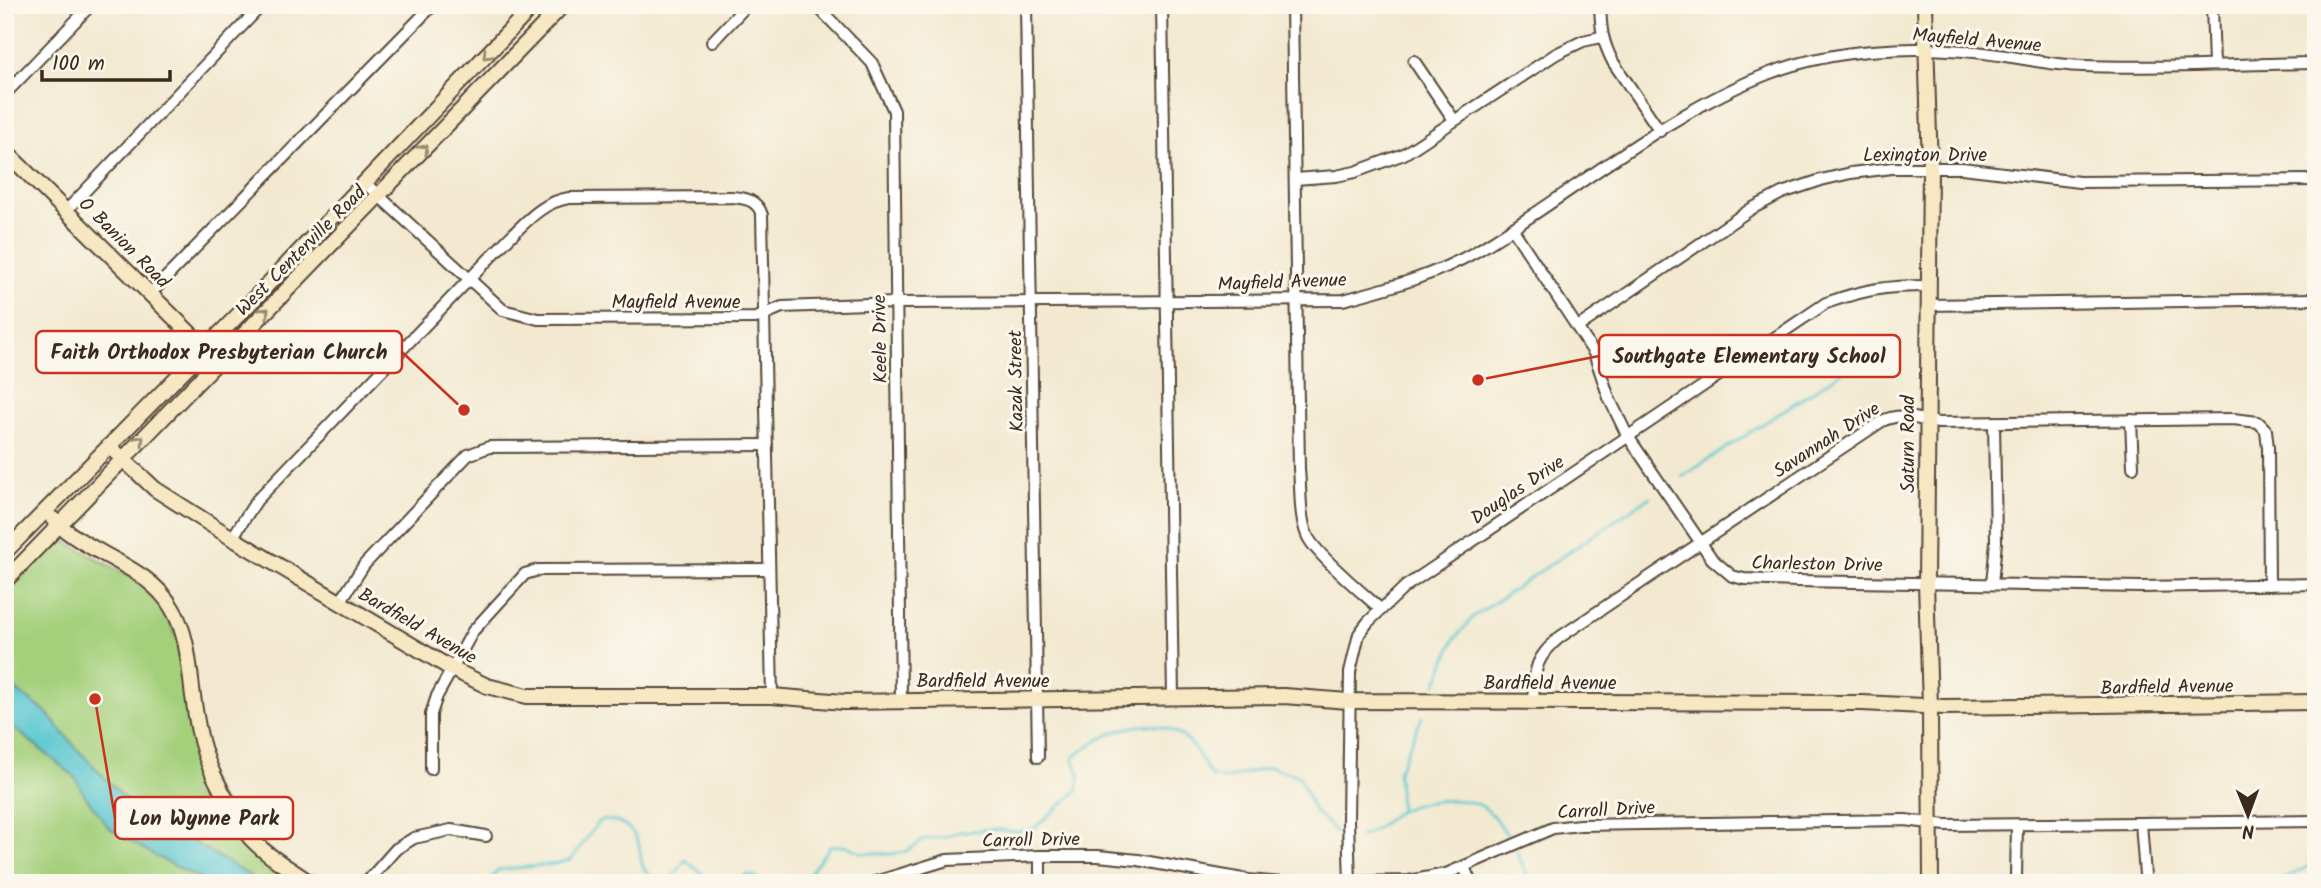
<svg xmlns="http://www.w3.org/2000/svg" width="2321" height="888" viewBox="0 0 2321 888" font-family="Kalam,sans-serif">
  <rect width="100%" height="100%" fill="#fbf7ec"/>
  <filter id="ink" filterUnits="userSpaceOnUse"><feTurbulence type="fractalNoise" baseFrequency=".0143" numOctaves="2"/><feDisplacementMap in="SourceGraphic" scale="14" xChannelSelector="R" yChannelSelector="G"/><feConvolveMatrix kernelMatrix="1 2 1 2 8 2 1 2 1" color-interpolation-filters="sRGB"/></filter>
  <filter id="wash" filterUnits="userSpaceOnUse"><feTurbulence type="fractalNoise" baseFrequency=".00686" numOctaves="4" result="noise"/><feDisplacementMap in="SourceGraphic" scale="28" xChannelSelector="R" yChannelSelector="G"/><feGaussianBlur stdDeviation="1.57" result="paint"/><feColorMatrix in="noise" values="0 0 0 0 0 0 0 0 0 0 0 0 0 0 0 0 0 1.4 0 .05"/><feComposite in="paint" operator="in"/></filter>
  <g filter="url(#wash)">
    <rect width="100%" height="100%" fill="#f2e9d0"/>
    <!-- green -->
    <path fill="#a4d07c" stroke="#707d4d" stroke-width="2" d="M61,539l77,42 28,32 12,28 9,72 10,44 22,41 82,85h-296v-290z"/>
    <!-- water -->
    <path fill="#5ac7d1" stroke="#4a7878" stroke-width="2" d="M5,682l40,29 33,39 52,54 132,79h-54l-51,-26 -48,-29 -25,-34 -10,-18 -69,-55z"/>
    <g fill="none" stroke-linecap="round" stroke-linejoin="round">
      <!-- stream -->
      <g stroke="#5ac7d1" stroke-width="2.5">
        <path d="M1682,477l192,-126 27,-5"/>
        <path d="M1436,685l18,-45 19,-23 177,-120"/>
        <path d="M1400,810l-2,-38 24,-55"/>
        <path d="M1361,836c19,-6 24,-18 41,-26 19,-10 66,-15 84,-1 8,6 14,17 21,25"/>
        <path d="M1517,852l10,23 11,8"/>
        <path d="M487,883l11,-13 58,-6 15,-4 28,-39c17,-3 32,4 39,21 3,6 2,15 4,22 4,12 19,20 30,13 6,-4 9,-13 13,-17l19,15 3,8"/>
        <path d="M734,883l12,-8 9,1 7,7"/>
        <path d="M799,883l7,-5 24,-32h17l15,7 28,1 15,-2 20,-13 22,-2 11,-5 36,-3 22,3 17,-3 44,-38 3,-15 -7,-18c30,-26 78,-48 114,-18 10,8 17,25 24,36l13,3 46,-12 29,9 15,35 23,22"/>
        <path d="M2277,883l39,-21"/>
      </g>
    </g>
  </g>
  <g filter="url(#ink)">
    <g fill="none" stroke-linecap="round" stroke-linejoin="round">
      <defs>
        <g id="street">
          <path d="M816,5l56,58 22,48 7,589"/>
          <path d="M1026,5l12,752"/>
          <path d="M1162,5l11,692"/>
          <path d="M1292,5l7,464c2,20 0,47 8,66 6,17 57,59 73,74"/>
          <path d="M1600,5c1,24 2,36 13,57l47,69"/>
          <path d="M2212,5l2,60"/>
          <path d="M712,42l35,-37"/>
          <path d="M1414,61l40,59"/>
          <path d="M5,94l86,-89"/>
          <path d="M1295,179l41,-3 19,-4 49,-18 152,-100 27,-13 18,-4"/>
          <path d="M365,183l138,127 35,9 218,-1 26,-11 114,-4 447,-3c46,-12 93,-25 134,-49 96,-58 189,-138 293,-178 66,-25 144,-28 214,-20 33,4 66,12 99,13 77,3 156,-2 233,-3"/>
          <path d="M66,211l196,-206"/>
          <path d="M1512,228l82,125 15,45 18,37 85,124 20,17 12,3 53,2 344,6 175,-3"/>
          <path d="M150,294l283,-289"/>
          <path d="M1928,305l388,-6"/>
          <path d="M1578,327l173,-118 31,-16 39,-13 30,-7 41,-5h70l117,14 237,-2"/>
          <path d="M2131,420l2,47"/>
          <path d="M232,538l25,-38 253,-263c18,-17 33,-35 59,-39l162,-1c15,1 26,3 31,18l10,481"/>
          <path d="M1992,584l4,-42 -2,-120"/>
          <path d="M340,602l24,-37 104,-110 21,-8 278,-2"/>
          <path d="M1533,701c2,-32 1,-42 27,-64l322,-216c21,-10 35,-1 57,2l294,-4 25,3 8,8 2,18 1,137"/>
          <path d="M431,769v-55l6,-18 36,-65 52,-57 13,-4 231,-1"/>
          <path d="M2141,823l4,52"/>
          <path d="M1040,856v27"/>
          <path d="M1464,867l7,16"/>
          <path d="M366,883l30,-34 18,-11 37,-8 35,6"/>
          <path d="M872,883l75,-23 93,-4h58l40,4 110,20 35,3 126,-2 37,-7 107,-46 27,-3 325,-5 41,5 370,-4"/>
          <path d="M1350,883l-2,-62 2,-149 9,-38 9,-12 38,-36 420,-283c40,-14 60,-17 102,-17"/>
          <path d="M2013,883l3,-6 1,-52"/>
        </g>
        <g id="secondary">
          <path d="M1925,5l5,163 -4,415 4,123 1,177"/>
          <path d="M5,151l206,203"/>
          <path d="M109,446l46,43 77,49 220,131 35,17 40,10h245l72,6 440,-6 64,5 514,2 82,4 372,-5"/>
          <path d="M53,519c34,36 94,45 119,89 16,26 17,59 21,88 6,47 13,69 37,110 5,9 10,20 17,28 16,20 42,34 63,49"/>
          <path d="M5,552l245,-249 284,-298"/>
          <path d="M5,581l558,-576"/>
        </g>
      </defs>
      <!-- street casing -->
      <use href="#street" stroke="#564739" stroke-width="14"/>
      <!-- secondary casing -->
      <use href="#secondary" stroke="#564739" stroke-width="18"/>
      <!-- street -->
      <use href="#street" stroke="#fff" stroke-width="10"/>
      <!-- secondary -->
      <use href="#secondary" stroke="#f7e8c3" stroke-width="14"/>
    </g>
    <!-- one-way arrows -->
    <defs><path id="oneway-chevron" d="M-2-3.5L2.5 0L-2 3.5" fill="none" stroke-width="1.6" stroke-linecap="round" stroke-linejoin="round" transform="scale(1.75)"/></defs>
    <g stroke="#998970">
      <use href="#oneway-chevron" transform="translate(487 55) rotate(134)"/>
      <use href="#oneway-chevron" transform="translate(424 149) rotate(-46)"/>
      <use href="#oneway-chevron" transform="translate(265 312) rotate(-45)"/>
      <use href="#oneway-chevron" transform="translate(140 440) rotate(-46)"/>
    </g>
  </g>
  <g text-anchor="middle" stroke-width="6" stroke-linejoin="round" paint-order="stroke">
    <!-- street labels -->
    <g font-size="19" fill="#3b2a1e" stroke="#fbf7ec">
      <text transform="translate(1977 39) rotate(5)" y="7">Mayfield Avenue</text>
      <text x="1925" y="161">Lexington Drive</text>
      <text transform="translate(125 242) rotate(45)" y="7">O Banion Road</text>
      <text transform="translate(300 250) rotate(-45)" y="7">West Centerville Road</text>
      <text transform="translate(1282 281) rotate(-2)" y="7">Mayfield Avenue</text>
      <text x="676" y="308">Mayfield Avenue</text>
      <text transform="translate(879 339) rotate(-91)" y="7">Keele Drive</text>
      <text transform="translate(1015 381) rotate(-91)" y="7">Kazak Street</text>
      <text transform="translate(1826 439) rotate(-33)" y="7">Savannah Drive</text>
      <text transform="translate(1907 444) rotate(-90)" y="7">Saturn Road</text>
      <text transform="translate(1517 489) rotate(-34)" y="7">Douglas Drive</text>
      <text transform="translate(1817 563) rotate(1)" y="7">Charleston Drive</text>
      <text transform="translate(418 625) rotate(30)" y="7">Bardfield Avenue</text>
      <text x="983" y="687">Bardfield Avenue</text>
      <text x="1550" y="689">Bardfield Avenue</text>
      <text transform="translate(2167 686) rotate(-1)" y="7">Bardfield Avenue</text>
      <text transform="translate(1606 809) rotate(-3)" y="7">Carroll Drive</text>
      <text transform="translate(1031 839) rotate(-1)" y="7">Carroll Drive</text>
    </g>
  </g>
  <!-- callouts -->
  <path fill="none" stroke="#c8321e" stroke-width="2.5" d="M464 410L402 352M1478 380L1599 356M95 699L115 818"/>
  <g fill="#c8321e" stroke="#fbf7ec" stroke-width="2.5">
    <circle cx="464" cy="410" r="7"/>
    <circle cx="1478" cy="380" r="7"/>
    <circle cx="95" cy="699" r="7"/>
  </g>
  <g fill="#fbf7ec" stroke="#c8321e" stroke-width="2.5">
    <rect x="36" y="331" width="366" height="42" rx="7"/>
    <rect x="1599" y="335" width="301" height="42" rx="7"/>
    <rect x="115" y="797" width="178" height="42" rx="7"/>
  </g>
  <g font-size="21" text-anchor="middle" font-weight="bold" fill="#3b2a1e">
    <text x="219" y="359">Faith Orthodox Presbyterian Church</text>
    <text x="1749" y="363">Southgate Elementary School</text>
    <text x="204" y="825">Lon Wynne Park</text>
  </g>
  <!-- margin -->
  <rect width="2321" height="888" fill="none" stroke="#fbf7ec" stroke-width="28"/>
  <!-- north arrow -->
  <g transform="translate(2248 815) rotate(179)" stroke="#fbf7ec" stroke-width="5" paint-order="stroke">
  <path d="M0-5L12 26L0 18L-12 26Z" fill="#3b2a1e"/>
  <text y="-10" font-size="19" font-weight="bold" text-anchor="middle" fill="#3b2a1e">N</text>
  </g>
  <!-- scale -->
  <path d="M42 70v10h128v-10" fill="none" stroke="#3b2a1e" stroke-width="3.5"/>
  <text x="52" y="70" font-size="21" fill="#3b2a1e" stroke="#fbf7ec" stroke-width="5" paint-order="stroke">100 m</text>
</svg>
